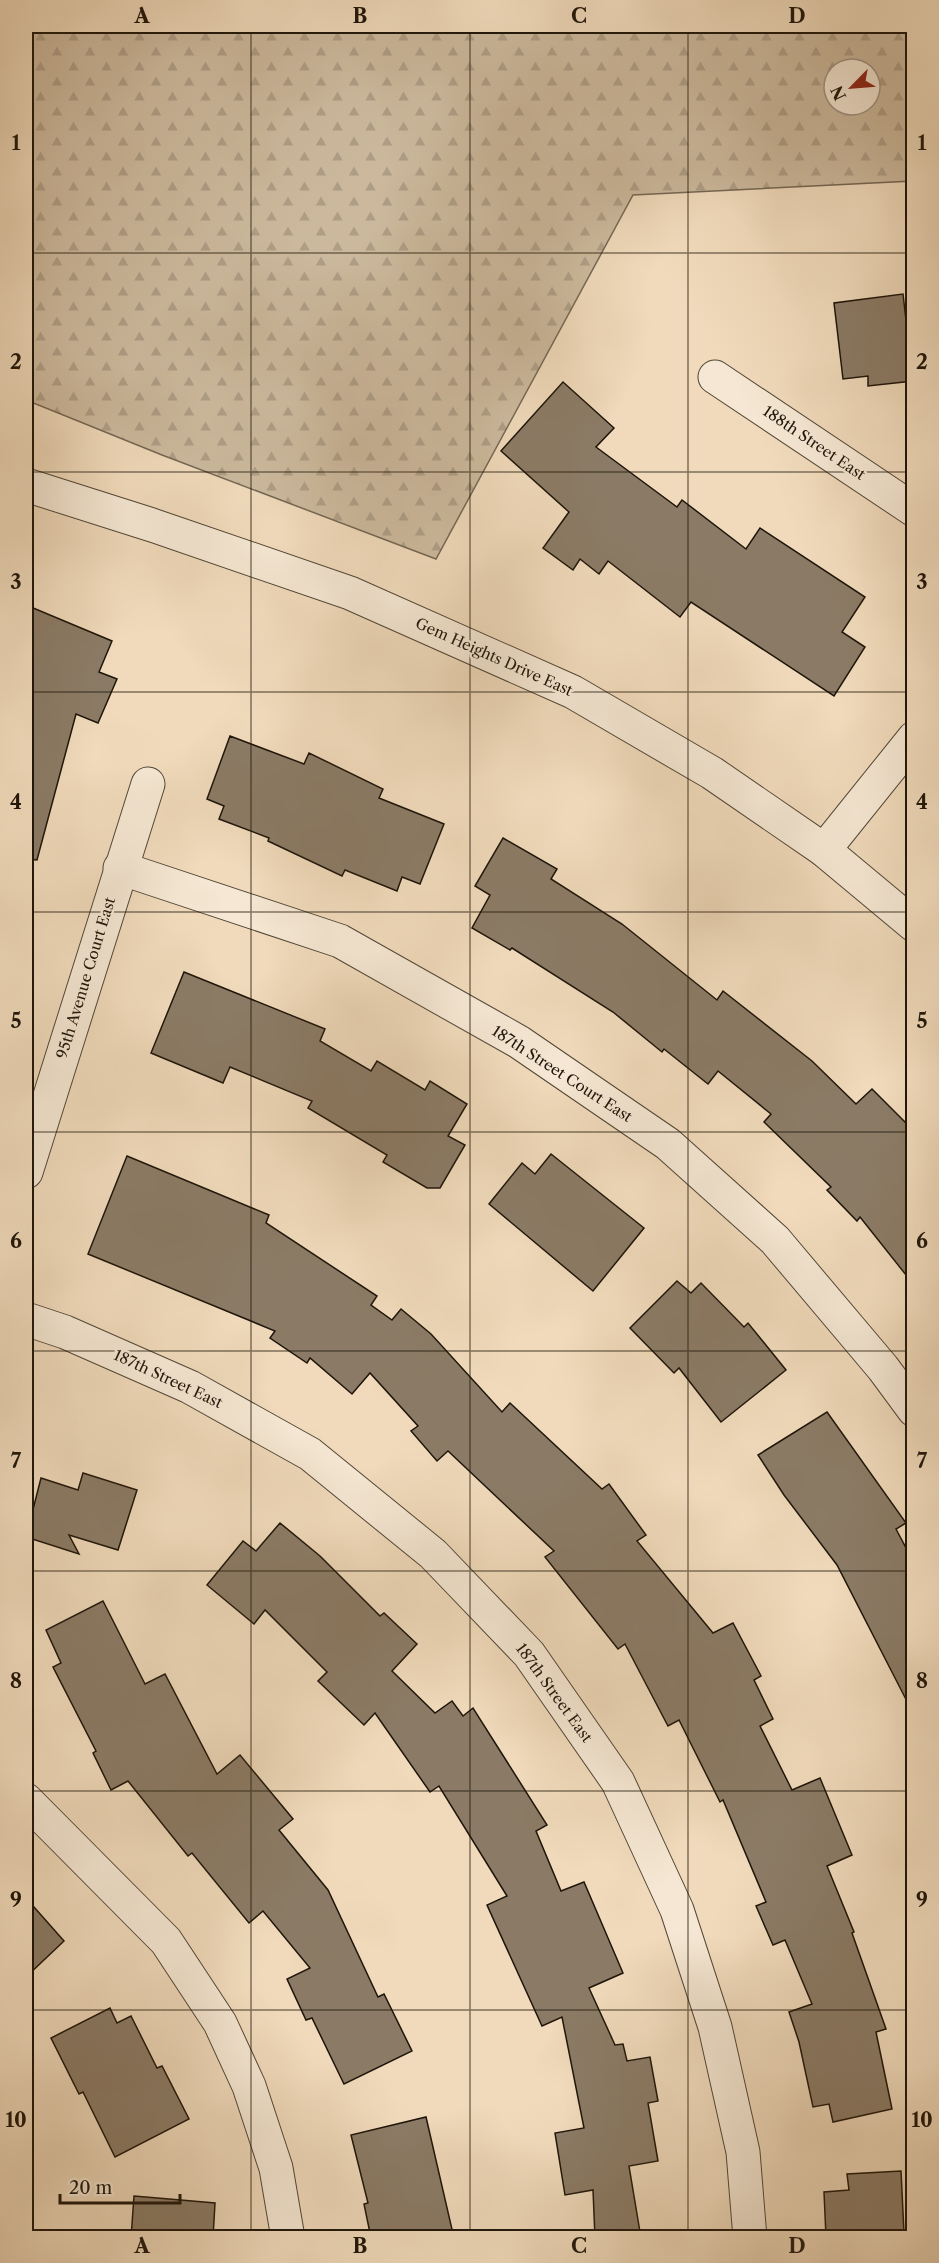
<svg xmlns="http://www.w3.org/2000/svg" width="939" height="2263" viewBox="0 0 939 2263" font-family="'Libre Caslon Text',serif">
  <defs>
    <pattern id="forest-firs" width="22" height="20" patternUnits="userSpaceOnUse" patternTransform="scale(1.5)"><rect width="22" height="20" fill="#ccb99d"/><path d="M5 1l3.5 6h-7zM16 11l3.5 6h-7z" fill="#af9e86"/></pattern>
  </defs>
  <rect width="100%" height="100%" fill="#f0dabb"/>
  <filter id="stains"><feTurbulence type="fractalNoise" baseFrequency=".00333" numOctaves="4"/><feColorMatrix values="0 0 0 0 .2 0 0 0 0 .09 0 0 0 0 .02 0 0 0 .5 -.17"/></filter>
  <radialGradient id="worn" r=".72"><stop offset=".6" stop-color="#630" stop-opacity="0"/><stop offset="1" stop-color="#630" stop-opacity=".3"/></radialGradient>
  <!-- forest -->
  <path fill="url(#forest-firs)" stroke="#756754" stroke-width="1.5" fill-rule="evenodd" d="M26,26h887v155l-280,14 -197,364 -274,-104 -136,-55zM834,69h36v36h-36z"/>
  <!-- building -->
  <g fill="#8b7b66" stroke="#1e150a" stroke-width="1.5">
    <path d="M903,294l10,87 -45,5v-10l-25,3 -9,-76z"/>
    <path d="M563,382l51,46 -18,19 81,60 5,-7 64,49 14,-21 105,69 -23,35 23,15 -31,49 -143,-94 -11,15 -72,-56 -9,13 -19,-15 -7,11 -30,-22 26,-36 -68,-61z"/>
    <path d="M26,605l86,36 -13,31 18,7 -19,44 -22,-9 -39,146 -11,-1z"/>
    <path d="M230,736l74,28 5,-11 74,36 -4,9 65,26 -24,60 -18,-7 -5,14 -52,-21 -3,6 -74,-35 1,-3 -50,-19 5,-13 -17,-7z"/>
    <path d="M503,838l54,31 -6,10 71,45 95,76 6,-9 89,70 44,43 16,-15 42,42v154l-54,-68 -3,4 -30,-31 4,-3 -67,-65 7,-8 -53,-43 -10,13 -44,-35 -2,3 -49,-40 -101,-64 -2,2 -38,-22 18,-33 -15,-9z"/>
    <path d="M184,972l141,57 -5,12 51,30 6,-10 48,29 5,-9 37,23 -19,32 17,9 -25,43h-13l-44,-26 4,-7 -79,-47 4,-7 -82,-34 -7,16 -72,-30z"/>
    <path d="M551,1154l93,74 -51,63 -104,-87 33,-41 13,11z"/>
    <path d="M127,1156l142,59 -3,8 111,73 -6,9 21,15 9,-11 30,25 71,78 8,-9 92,86 7,-5 37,51 -9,6 76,92 20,-10 28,53 -7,4 19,39 -13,7 32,64 28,-12 32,77 -25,11 27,66 -2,1 34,96 -10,3 16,77 -59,13 -4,-18 -16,3 -14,-65 -10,-30 23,-8 -27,-64 -12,5 -17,-39 10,-4 -43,-102 -3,2 -41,-82 -11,6 -43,-82 -7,5 -73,-92 9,-6 -106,-100 -11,10 -26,-30 7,-5 -48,-53 -18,21 -42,-36 -3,5 -37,-25 5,-7 -187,-77z"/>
    <path d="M677,1281l14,12 10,-10 43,44 4,-4 38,47 -65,52 -42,-54 -5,5 -44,-45z"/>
    <path d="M827,1412l79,111 -10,6 18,34v152l-77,-150 -53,-70 -26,-40z"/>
    <path d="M83,1473l54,17 -19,60 -49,-15 10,19 -53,-17 15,-59 37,12z"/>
    <path d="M280,1523l40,33 60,60 4,-3 33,31 -25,27 43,42 17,-12 11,15 10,-8 74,117 -11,6 25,60 23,-9 39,91 -34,15 26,57 8,-1 4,17 23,-4 8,44 -10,2 10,58 -29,5 12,72h-46l-2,-48 -28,5 -10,-62 29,-5 -22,-111 -20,9 -55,-121 20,-9 -68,-110 -9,6 -55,-79 -11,12 -46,-44 9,-9 -62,-62 -11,14 -47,-39 36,-44 13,10z"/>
    <path d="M103,1601l42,83 20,-10 52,100 23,-19 53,64 -14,11 49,60 50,107 6,-3 28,57 -68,33 -32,-66 -6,2 -19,-41 23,-11 -47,-57 -14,12 -57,-70 -4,3 -60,-75 -17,9 -18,-37 3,-2 -43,-84 8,-4 -15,-33z"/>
    <path d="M26,1898l38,43 -38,36z"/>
    <path d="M110,2008l7,15 14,-7 26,52 5,-2 27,53 -74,38 -32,-65 -4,2 -28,-56z"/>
    <path d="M426,2117l28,121h-83l-7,-34 4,-1 -17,-68z"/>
    <path d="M901,2171l3,62 -78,4 -2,-45 25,-2 -2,-16z"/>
    <path d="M134,2196l81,7 -2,35h-82z"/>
  </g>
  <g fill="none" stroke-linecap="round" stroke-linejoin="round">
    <defs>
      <g id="minor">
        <path d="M715,377l199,133"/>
        <path d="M824,850l90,-112"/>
        <path d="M120,868l220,73 179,101 149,102 107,96 108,128 31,42"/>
        <path d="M26,1172l122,-388"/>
        <path d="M26,1319l39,13 125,55 120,67 123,100 96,100 89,128 59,128 38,117 28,125 7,86"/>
        <path d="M26,1800l140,141 54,82 29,63 27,82 12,70"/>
      </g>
      <path id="tertiary" d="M26,485l126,40 198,68 223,99 139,81 112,77 90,75"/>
    </defs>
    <!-- minor casing -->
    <use href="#minor" stroke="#524636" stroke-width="35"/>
    <!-- tertiary casing -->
    <use href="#tertiary" stroke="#524636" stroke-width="35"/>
    <!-- minor -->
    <use href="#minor" stroke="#f5e7d3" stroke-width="33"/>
    <!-- tertiary -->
    <use href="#tertiary" stroke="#f5e7d3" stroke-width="33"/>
  </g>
  <!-- grid -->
  <path fill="none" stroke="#1e150a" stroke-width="1.5" stroke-opacity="0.55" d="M251,26v2212M470,26v2212M688,26v2212M26,253h888M26,472h888M26,692h888M26,912h888M26,1132h888M26,1351h888M26,1571h888M26,1791h888M26,2010h888"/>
  <g text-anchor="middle" stroke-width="5" stroke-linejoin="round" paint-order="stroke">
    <!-- street labels -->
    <g font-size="15" fill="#1e150a" stroke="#f5e7d3">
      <text transform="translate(814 443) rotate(34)" y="5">188th Street East</text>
      <text transform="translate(494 657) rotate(24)" y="5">Gem Heights Drive East</text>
      <text transform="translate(86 978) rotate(-73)" y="5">95th Avenue Court East</text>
      <text transform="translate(562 1074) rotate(33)" y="5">187th Street Court East</text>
      <text transform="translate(168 1379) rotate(25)" y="5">187th Street East</text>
      <text transform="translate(554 1693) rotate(54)" y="5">187th Street East</text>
    </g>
  </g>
  <!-- margin -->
  <rect width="939" height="2263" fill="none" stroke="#f0dabb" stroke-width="66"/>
  <!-- north arrow -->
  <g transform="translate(852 87) rotate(245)"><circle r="28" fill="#f5e7d3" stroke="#9f9383" stroke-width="1.5"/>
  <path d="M0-4.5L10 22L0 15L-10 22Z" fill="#8f2418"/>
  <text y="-9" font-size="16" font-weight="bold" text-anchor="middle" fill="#1e150a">N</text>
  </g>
  <!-- scale -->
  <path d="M60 2194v9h120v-9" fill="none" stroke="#1e150a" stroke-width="3"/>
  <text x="69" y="2194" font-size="18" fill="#1e150a" stroke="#f5e7d3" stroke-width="4.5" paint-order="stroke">20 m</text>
  <rect x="33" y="33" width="873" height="2197" fill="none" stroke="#1e150a" stroke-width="2"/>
  <g font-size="20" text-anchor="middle" font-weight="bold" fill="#1e150a">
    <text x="142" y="23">A</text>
    <text x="360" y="23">B</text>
    <text x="579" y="23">C</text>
    <text x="797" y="23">D</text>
    <text x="16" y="150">1</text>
    <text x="922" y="150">1</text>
    <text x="16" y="369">2</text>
    <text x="922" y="369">2</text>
    <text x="16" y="589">3</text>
    <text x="922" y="589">3</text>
    <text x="16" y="809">4</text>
    <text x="922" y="809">4</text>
    <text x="16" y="1028">5</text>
    <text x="922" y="1028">5</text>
    <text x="16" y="1248">6</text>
    <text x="922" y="1248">6</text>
    <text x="16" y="1468">7</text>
    <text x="922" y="1468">7</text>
    <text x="16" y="1688">8</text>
    <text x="922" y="1688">8</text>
    <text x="16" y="1907">9</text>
    <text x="922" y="1907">9</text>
    <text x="16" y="2127">10</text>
    <text x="922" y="2127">10</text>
    <text x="142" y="2253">A</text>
    <text x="360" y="2253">B</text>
    <text x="579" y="2253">C</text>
    <text x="797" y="2253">D</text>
  </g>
  <rect width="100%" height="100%" filter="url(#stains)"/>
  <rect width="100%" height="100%" fill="url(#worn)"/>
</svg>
